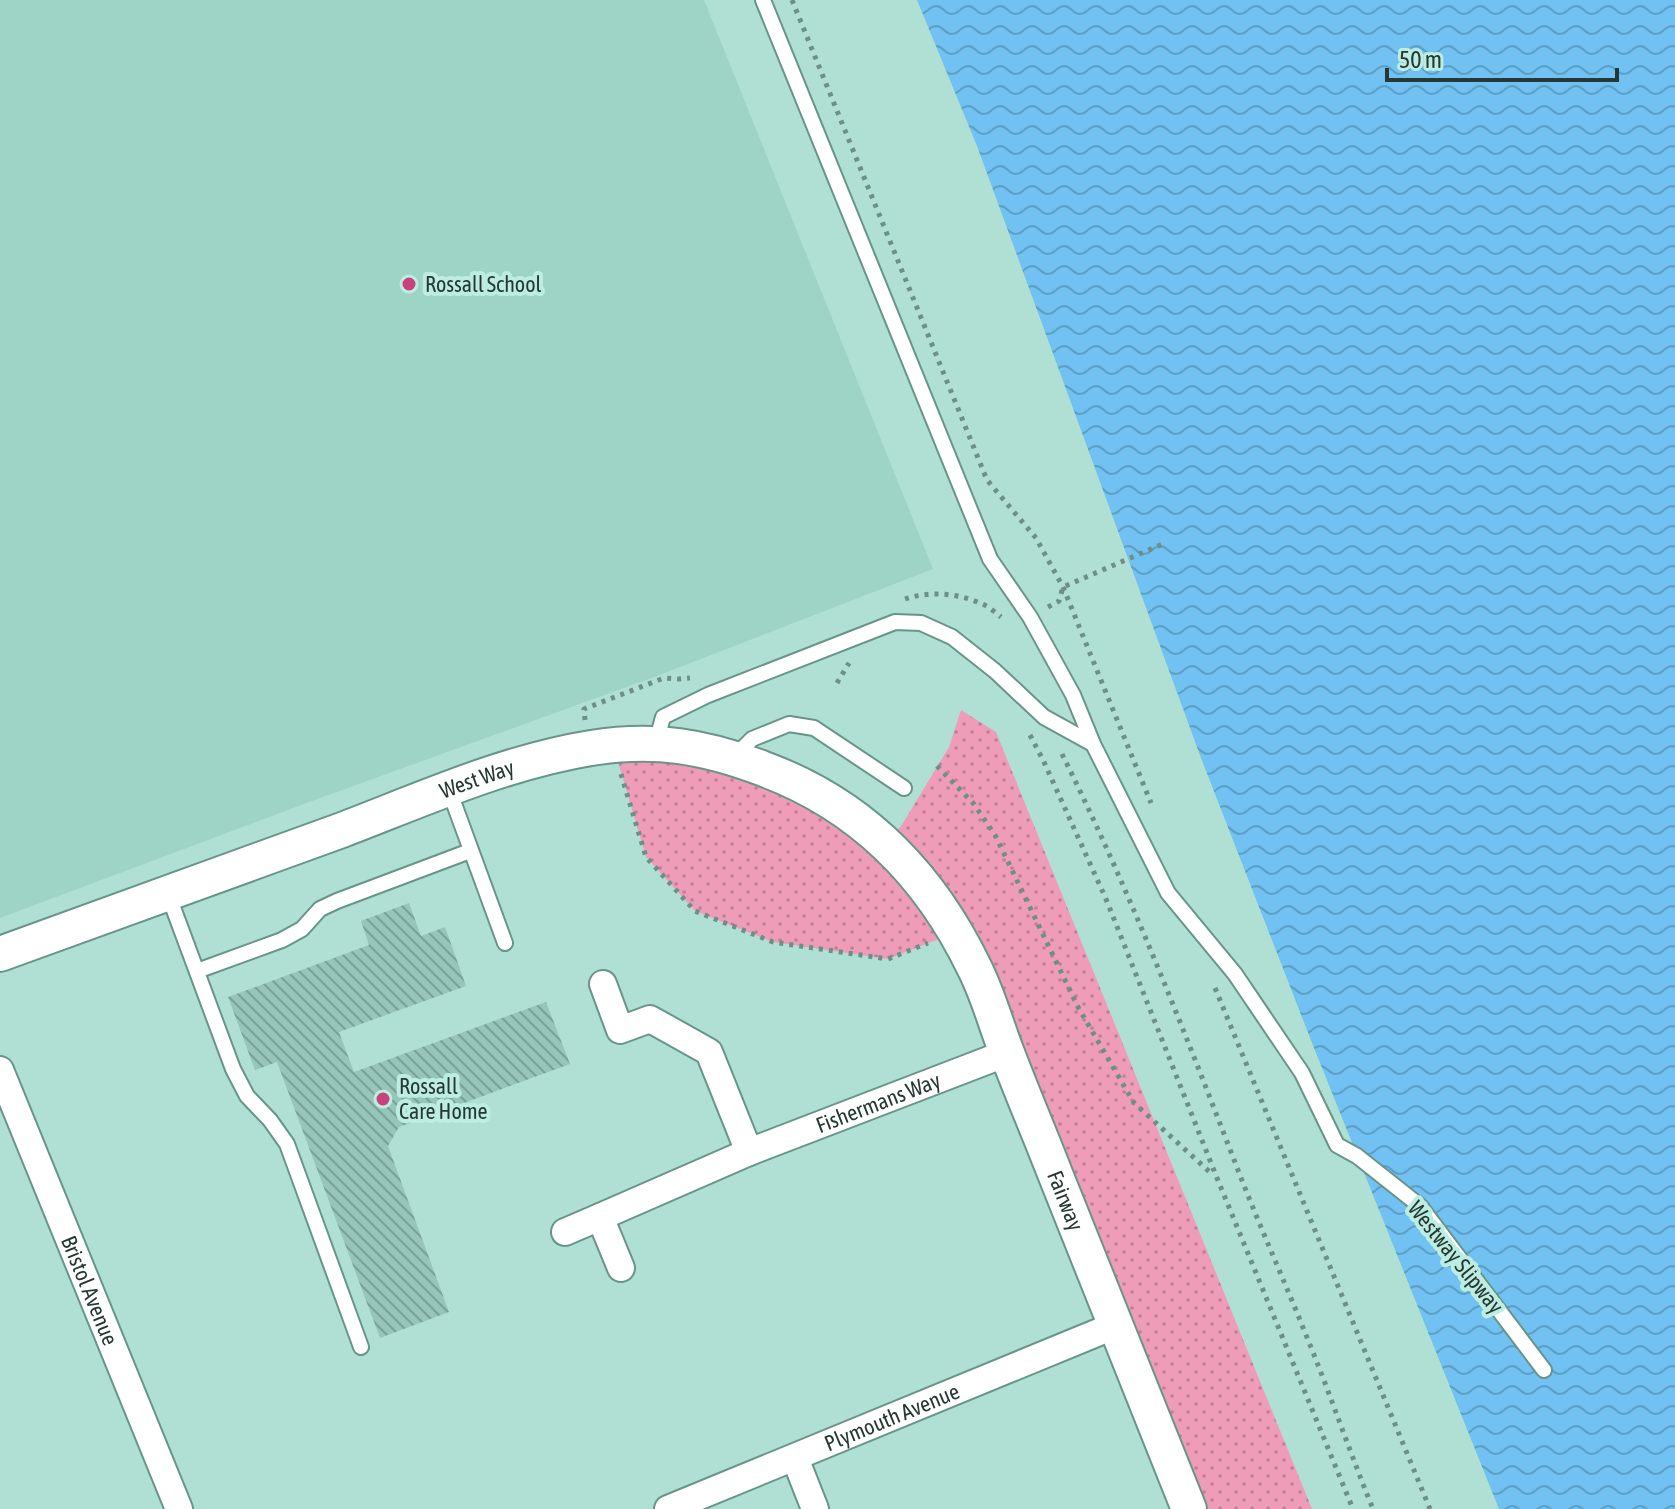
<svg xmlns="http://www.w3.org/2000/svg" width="1675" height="1509" viewBox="0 0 1675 1509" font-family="'Asap Condensed',sans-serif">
  <defs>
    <pattern id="grass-dots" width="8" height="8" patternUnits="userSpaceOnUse" patternTransform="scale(2)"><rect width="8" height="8" fill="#ef9cb9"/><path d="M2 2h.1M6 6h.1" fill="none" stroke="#c18097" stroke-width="1.8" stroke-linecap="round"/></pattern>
    <pattern id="water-waves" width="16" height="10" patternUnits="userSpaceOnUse" patternTransform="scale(2)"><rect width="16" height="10" fill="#71c1f2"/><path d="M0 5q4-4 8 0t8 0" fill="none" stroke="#5d9ec5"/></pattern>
    <pattern id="building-back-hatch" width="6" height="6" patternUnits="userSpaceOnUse" patternTransform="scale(2)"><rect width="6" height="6" fill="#96c5b9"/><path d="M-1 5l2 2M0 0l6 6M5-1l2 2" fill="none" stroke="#7aa197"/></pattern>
  </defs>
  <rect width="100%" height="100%" fill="#b0e0d3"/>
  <!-- built -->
  <path fill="#9dd4c6" d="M0,0h704l229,569 -276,107 -345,125 -312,117z"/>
  <!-- grass -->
  <path fill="url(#grass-dots)" d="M961,710l35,22 316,777h-123l-235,-576 -66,26 -115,-17 -78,-31 -49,-54 -33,-112 80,2 194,97 16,-21 46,-76z"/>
  <!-- water -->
  <path fill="url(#water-waves)" d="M917,0h758v1509h-176l-185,-461 -113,-290 -224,-612z"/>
  <!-- building -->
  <path fill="url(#building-back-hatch)" d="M409,903l12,33 24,-9 21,59 -127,46 15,40 192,-70 24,62 -171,63 -11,19 61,166 -69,26 -103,-276 -22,8 -27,-73 141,-52 -8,-24z"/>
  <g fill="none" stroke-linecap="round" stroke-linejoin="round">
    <defs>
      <g id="service">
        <path d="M763,0l227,559 40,58 43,78 20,49 75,149 67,81 67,99 35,72 20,11 63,50 124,164"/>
        <path d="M656,743l7,-26 45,-22 187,-73 26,1 31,14 43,34 49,46 49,27"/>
        <path d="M734,757l18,-18 37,-15 25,4 90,60"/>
        <path d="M449,790l56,153"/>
        <path d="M168,894l65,175 14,27 23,24 17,24 74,203"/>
        <path d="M197,971l85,-31 20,-11 18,-20 17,-8 133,-50"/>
      </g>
      <g id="minor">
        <path d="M603,984l17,46 30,-11 59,33 40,100"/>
        <path id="s1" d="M0,1070l179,439"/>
        <path d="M565,1232l35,-15"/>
        <path id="s2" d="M621,1268l-21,-51 149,-65 258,-99"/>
        <path d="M795,1458l20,51"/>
        <path id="s3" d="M668,1509l448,-184"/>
      </g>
      <g id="tertiary">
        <path id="s4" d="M0,954c114,-41 228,-82 342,-124 81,-31 163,-68 249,-82 64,-10 113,-2 173,21 97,36 165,105 210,198 14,27 22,58 33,86 15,40 32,79 47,118 45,113 90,225 135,338"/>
      </g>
    </defs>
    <!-- service casing -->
    <use href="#service" stroke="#689589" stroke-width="18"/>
    <!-- minor casing -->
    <use href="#minor" stroke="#689589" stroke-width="30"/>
    <!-- tertiary casing -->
    <use href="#tertiary" stroke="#689589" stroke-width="38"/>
    <!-- path -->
    <g stroke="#6d8f86" stroke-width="5" stroke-dasharray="4 6" stroke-linecap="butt">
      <path d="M792,0l195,480 49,58 27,49 88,216"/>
      <path d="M905,599c24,-8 52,-6 75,4 8,3 15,9 21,14"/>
      <path d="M1048,607l11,-6 4,-14 102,-44"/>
      <path d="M837,683l12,-20"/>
      <path d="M585,720l-1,-11 80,-31 15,1 11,-1"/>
      <path d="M1030,735l14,27 62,137 111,279 136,331"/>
      <path d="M1062,754c69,139 125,284 181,429 21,53 44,104 65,157 23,56 42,113 65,169"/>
      <path d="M937,766l36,37 22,32 83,172 56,96 79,72"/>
      <path d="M621,774l25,83 49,54 78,31 115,17 40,-16"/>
      <path d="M1215,988l215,521"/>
    </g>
    <!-- service -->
    <use href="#service" stroke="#fff" stroke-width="14"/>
    <!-- minor -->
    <use href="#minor" stroke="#fff" stroke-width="26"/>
    <!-- tertiary -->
    <use href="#tertiary" stroke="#fff" stroke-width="34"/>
  </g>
  <!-- markers -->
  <g fill="#c9417d" stroke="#bdede0" stroke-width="3">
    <circle cx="409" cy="284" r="8"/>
    <circle cx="383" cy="1099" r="8"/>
  </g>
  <g text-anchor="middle" stroke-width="8" stroke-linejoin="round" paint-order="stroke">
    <!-- poi labels -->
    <g font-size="22" fill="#253833" stroke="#bdede0" text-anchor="start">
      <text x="425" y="292">Rossall School</text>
      <text x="399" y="1094">Rossall<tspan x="399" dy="25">Care Home</tspan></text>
    </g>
    <!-- street labels -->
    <g font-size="22" fill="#253833" stroke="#bdede0">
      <text dy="8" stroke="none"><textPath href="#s4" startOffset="508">West Way</textPath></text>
      <text dy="8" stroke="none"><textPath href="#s2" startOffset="356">Fishermans Way</textPath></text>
      <text dy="8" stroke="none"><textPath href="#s4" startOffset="1350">Fairway</textPath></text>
      <text transform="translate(1456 1257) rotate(51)" y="8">Westway Slipway</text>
      <text dy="8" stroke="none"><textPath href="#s1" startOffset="238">Bristol Avenue</textPath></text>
      <text dy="8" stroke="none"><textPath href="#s3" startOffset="242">Plymouth Avenue</textPath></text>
    </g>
  </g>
  <!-- scale -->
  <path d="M1387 68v12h230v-12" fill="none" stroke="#253833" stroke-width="4"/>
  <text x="1399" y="68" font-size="24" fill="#253833" stroke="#bdede0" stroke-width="6" paint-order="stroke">50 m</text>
</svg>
